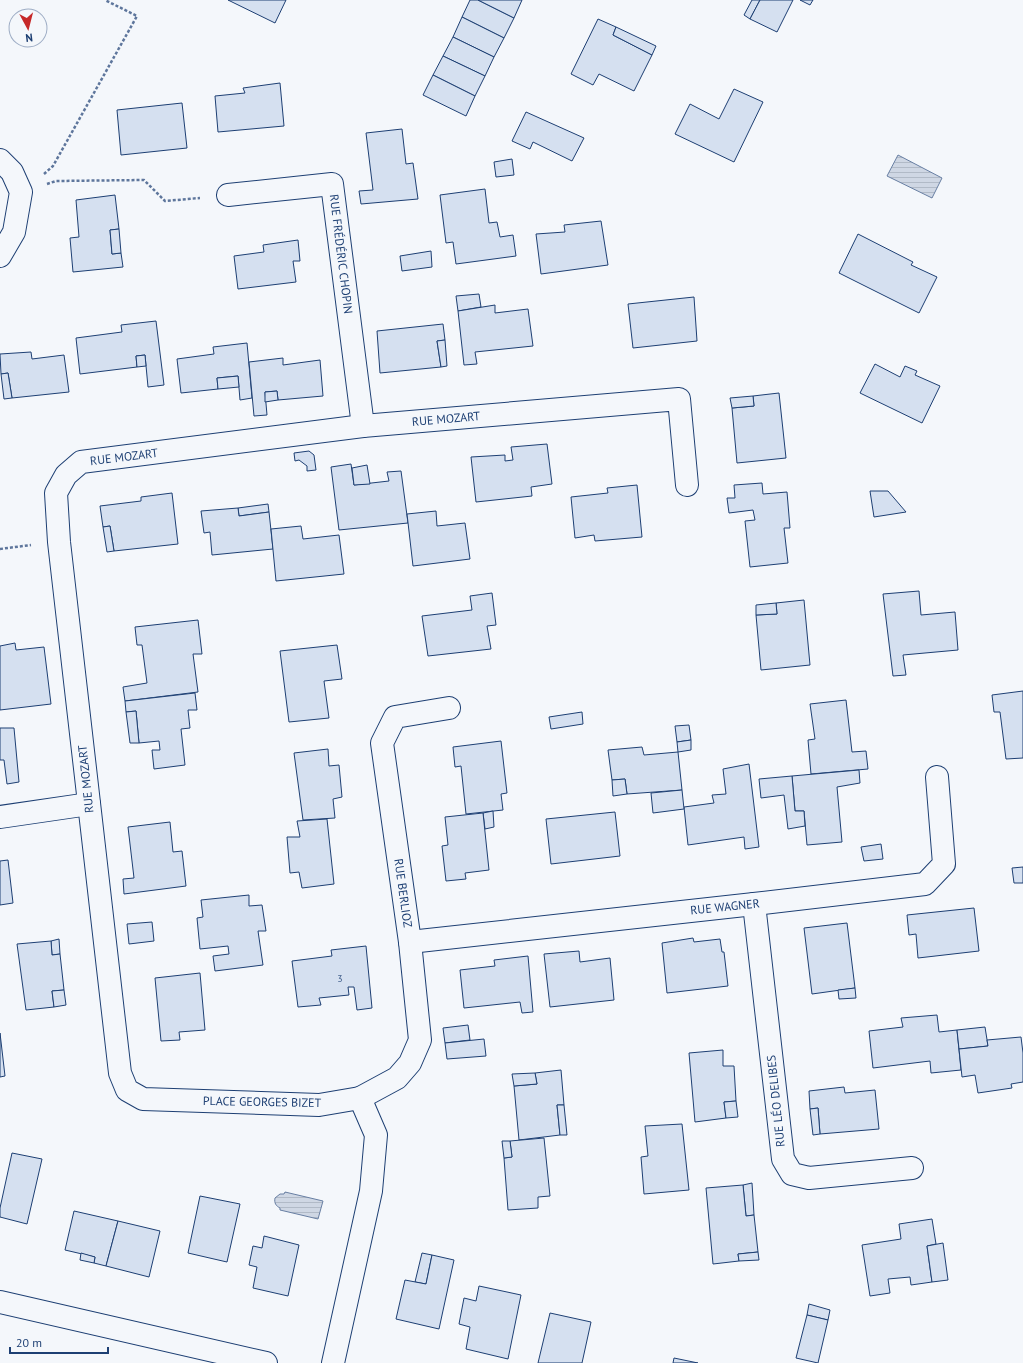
<svg xmlns="http://www.w3.org/2000/svg" width="1023" height="1363" viewBox="0 0 1023 1363" font-family="'PT Sans',sans-serif">
  <defs>
    <pattern id="water-rules" width="6" height="5" patternUnits="userSpaceOnUse"><rect width="6" height="5" fill="#cfd7e4"/><path d="M0 2.5h6" fill="none" stroke="#b1bac7"/></pattern>
  </defs>
  <rect width="100%" height="100%" fill="#f4f7fb"/>
  <!-- water -->
  <g fill="url(#water-rules)" stroke="#687fa3">
    <path d="M898,155l44,23 -10,20 -45,-22z"/>
    <path d="M285,1192l38,9 -5,18 -38,-9v-2c-4,-2 -6,-5 -5,-10l5,-4h4z"/>
  </g>
  <!-- building -->
  <g fill="#d5e0f0" stroke="#1d3f73">
    <path d="M228,0h58l-11,23z"/>
    <path d="M470,0h8l36,18 -10,20 -42,-21z"/>
    <path d="M478,0h44l-8,18z"/>
    <path d="M752,0h8l-10,19 -6,-4z"/>
    <path d="M760,0h33l-16,32 -27,-13z"/>
    <path d="M800,0h13l-3,5z"/>
    <path d="M462,17l42,21 -10,19 -41,-20z"/>
    <path d="M598,19l18,8 -3,8 39,20 -18,36 -35,-17 -6,11 -22,-11z"/>
    <path d="M616,27l40,19 -4,9 -39,-20z"/>
    <path d="M453,37l41,20 -9,19 -42,-20z"/>
    <path d="M443,56l42,20 -10,20 -42,-21z"/>
    <path d="M433,75l42,21 -9,20 -43,-21z"/>
    <path d="M280,83l4,43 -66,6 -3,-36 30,-3 -2,-5z"/>
    <path d="M734,89l29,13 -29,60 -59,-28 15,-30 29,15z"/>
    <path d="M182,103l5,45 -66,7 -4,-45z"/>
    <path d="M526,112l58,26 -12,23 -39,-19 -3,7 -18,-8z"/>
    <path d="M402,129l4,35 7,-1 5,36 -57,5 -2,-13 14,-1 -7,-57z"/>
    <path d="M512,159l2,16 -18,2 -2,-15z"/>
    <path d="M485,189l4,34 8,-1 3,15 13,-2 3,21 -60,8 -3,-22 -7,1 -6,-48z"/>
    <path d="M115,195l4,34 -9,1 2,24 9,-1 2,14 -50,5 -3,-34 9,-1 -3,-37z"/>
    <path d="M601,221l7,44 -67,9 -5,-40 29,-2 -1,-7z"/>
    <path d="M119,229l2,24 -9,1 -2,-24z"/>
    <path d="M858,234l55,28 -2,3 26,12 -18,36 -80,-40z"/>
    <path d="M298,240l2,21h-7l3,21 -58,7 -4,-33 30,-4 -1,-7z"/>
    <path d="M431,251l1,16 -30,4 -2,-15z"/>
    <path d="M479,294l2,13 -23,4 -2,-15z"/>
    <path d="M694,297l3,44 -64,7 -5,-44z"/>
    <path d="M495,305v8l33,-4 5,37 -58,6 2,12 -13,1 -6,-54z"/>
    <path d="M156,321l8,64 -16,2 -3,-32 -9,1 1,11 -57,7 -4,-36 46,-6 -1,-7z"/>
    <path d="M443,324l2,16 -8,1 4,26 -61,6 -3,-42z"/>
    <path d="M445,340l2,26 -6,1 -4,-26z"/>
    <path d="M247,343l5,55 -12,2 -2,-24 -21,2 1,11 -37,4 -4,-34 37,-5 -1,-7z"/>
    <path d="M31,352l1,7 32,-4 5,37 -57,6 -4,-25 -7,1 -1,-20z"/>
    <path d="M145,355l1,11 -9,1 -1,-11z"/>
    <path d="M283,358v7l37,-5 3,36 -45,4 -1,-9 -12,1 2,23 -13,1 -5,-54z"/>
    <path d="M875,364l25,13 5,-11 12,5 -2,4 25,11 -18,37 -62,-30z"/>
    <path d="M8,373l4,25 -8,1 -3,-25z"/>
    <path d="M238,376l1,11 -21,2 -1,-11z"/>
    <path d="M277,391l1,9 -13,2v-10z"/>
    <path d="M779,393l7,65 -49,5 -5,-55 22,-2 -1,-10z"/>
    <path d="M753,396l1,10 -22,2 -2,-10z"/>
    <path d="M547,444l5,40 -21,3 1,9 -56,6 -5,-45 34,-2v6l8,-1 -2,-13z"/>
    <path d="M309,451l5,4 2,15 -9,1v-5l-8,-6 -4,1 -1,-8z"/>
    <path d="M351,464l3,21 35,-4 -2,-9 14,-1 7,52 -69,7 -8,-63z"/>
    <path d="M367,465l3,19 -16,1 -2,-17z"/>
    <path d="M762,483l1,11 24,-2 3,36h-6l4,35 -38,4 -5,-46 10,-1 -2,-10 -24,3 -2,-15h8l-1,-13z"/>
    <path d="M637,485l5,52 -47,4 -1,-6 -19,3 -4,-41 37,-4 -1,-5z"/>
    <path d="M870,491h18l18,21 -32,5z"/>
    <path d="M172,493l6,51 -64,7 -4,-25 -7,1 -3,-21 41,-5v-4z"/>
    <path d="M268,504l1,8 -30,4 -1,-8z"/>
    <path d="M238,508l1,8 30,-4 4,37 -61,6 -2,-23 -6,1 -3,-22z"/>
    <path d="M436,511l1,15 28,-3 5,36 -57,7 -6,-52z"/>
    <path d="M110,526l4,25 -7,1 -4,-25z"/>
    <path d="M301,526l2,13 36,-4 5,39 -68,7 -5,-52z"/>
    <path d="M919,591l2,24 34,-3 3,38 -55,5 3,20 -13,1 -10,-82z"/>
    <path d="M492,593l4,32 -9,1 4,23 -63,7 -6,-40 50,-6 -2,-14z"/>
    <path d="M804,600l6,65 -49,5 -5,-55 21,-1 -1,-11z"/>
    <path d="M776,603l1,11 -21,1v-10z"/>
    <path d="M198,620l4,34h-9l5,38 -73,9 -2,-14 24,-4 -5,-38h-5l-2,-18z"/>
    <path d="M15,643l1,7 28,-3 7,57 -51,6v-64z"/>
    <path d="M337,645l5,34 -18,2 5,37 -40,4 -9,-71z"/>
    <path d="M1023,691v67l-17,1 -6,-47h-6l-2,-17z"/>
    <path d="M195,693l2,17h-9l2,18 -9,1 4,36 -31,4 -2,-19h8l-1,-9 -20,2 -3,-32 -10,1 -1,-11z"/>
    <path d="M846,700l6,52 14,-1 2,18 -57,5 -3,-34 7,-1 -5,-35z"/>
    <path d="M136,711l3,32h-9l-4,-31z"/>
    <path d="M582,712l1,12 -32,5 -2,-12z"/>
    <path d="M689,725l2,15 -14,2 -2,-16z"/>
    <path d="M0,728h14l5,54 -12,2 -3,-24h-4z"/>
    <path d="M691,740v10l-13,2 -1,-10z"/>
    <path d="M501,741l6,52 -6,1 2,16 -37,4 -5,-48 -6,1 -2,-20z"/>
    <path d="M642,747l2,8 34,-3 4,38 -55,4 -2,-15 -13,1 -4,-30z"/>
    <path d="M328,749l1,17 10,-1 3,32 -9,2 2,19 -32,2 -9,-67z"/>
    <path d="M749,764l10,83 -14,2 -1,-12 -56,8 -4,-38 30,-4 -2,-8 14,-1 -3,-25z"/>
    <path d="M859,770l1,13 -23,4 5,55 -35,3 -3,-34h-9l-3,-35z"/>
    <path d="M792,776l3,35h9l1,15 -17,3 -4,-34 -23,3 -2,-19z"/>
    <path d="M625,779l2,15 -14,2 -1,-16z"/>
    <path d="M682,790l2,19 -31,4 -2,-20z"/>
    <path d="M493,811l1,16 -9,2 -2,-16z"/>
    <path d="M615,812l5,44 -69,8 -5,-45z"/>
    <path d="M483,813l6,57 -24,3 1,6 -20,2 -4,-35 6,-1 -3,-28z"/>
    <path d="M327,819l7,65 -32,4 -3,-16 -9,1 -3,-36h13l-3,-16z"/>
    <path d="M170,822l3,30 9,-1 4,35 -62,8 -1,-15 11,-1 -6,-51z"/>
    <path d="M881,844l2,15 -19,2 -3,-14z"/>
    <path d="M8,860l5,43 -13,2v-44z"/>
    <path d="M1023,867v16h-9l-2,-15z"/>
    <path d="M249,895v11l13,-1 4,26h-8l5,34 -48,6 -2,-15 16,-2 -1,-8 -28,3 -3,-31 6,-1 -2,-17z"/>
    <path d="M974,908l5,43 -61,7 -2,-24 -7,1 -2,-20z"/>
    <path d="M152,922l2,19 -25,3 -2,-20z"/>
    <path d="M847,923l8,65 -43,6 -8,-66z"/>
    <path d="M693,938l1,4 26,-3 2,13h2l4,34 -61,7 -5,-50z"/>
    <path d="M59,939l1,15 -8,1 -1,-14z"/>
    <path d="M51,941l1,14 8,-1 4,36 -12,1 2,16 -28,3 -9,-66z"/>
    <path d="M366,946l6,62 -15,2 -3,-23h-6l1,8 -30,3 2,7 -23,2 -6,-46 40,-5 -1,-6z"/>
    <path d="M579,951l1,11 30,-4 4,42 -64,7 -6,-53z"/>
    <path d="M528,956l5,56 -11,1 -2,-11 -56,6 -4,-38 35,-4 -1,-6z"/>
    <path d="M200,973l5,57 -26,2 1,8 -19,1 -6,-63z"/>
    <path d="M855,988l1,10 -17,1 -1,-9z"/>
    <path d="M64,990l2,15 -12,2 -2,-16z"/>
    <path d="M937,1015l2,17 18,-2 4,40 -30,3 -1,-12 -57,7 -4,-37 34,-4 -2,-9z"/>
    <path d="M468,1025l2,15 -25,3 -2,-15z"/>
    <path d="M985,1027l3,19 -29,3 -2,-19z"/>
    <path d="M0,1033l5,43 -5,1z"/>
    <path d="M1021,1037l2,16v29l-12,2 1,4 -34,5 -3,-18 -13,2 -3,-28 29,-3 -1,-6z"/>
    <path d="M484,1039l2,17 -39,3 -2,-16z"/>
    <path d="M723,1050v16h11l2,35 -12,1 2,16 -31,4 -6,-69z"/>
    <path d="M561,1070l3,35h-7l3,30 -41,5 -5,-54 23,-2 -2,-11z"/>
    <path d="M535,1073l2,11 -23,2 -2,-12z"/>
    <path d="M844,1087l1,6 30,-3 4,39 -59,5 -2,-26 -8,1 -1,-18z"/>
    <path d="M736,1101l2,16 -12,1 -2,-16z"/>
    <path d="M557,1105h7l3,30h-7z"/>
    <path d="M818,1108l2,26 -7,1 -3,-26z"/>
    <path d="M682,1124l7,66 -45,4 -3,-37 7,-1 -3,-30z"/>
    <path d="M544,1138l6,58 -12,1v11l-30,2 -4,-52 8,-1 -2,-16z"/>
    <path d="M502,1141h8l2,16 -8,1z"/>
    <path d="M12,1153l30,6 -15,65 -27,-7v-9z"/>
    <path d="M752,1183l2,32 -8,1 -3,-31z"/>
    <path d="M743,1185l3,31 8,-1 4,37 -20,2 1,7 -26,3 -7,-76z"/>
    <path d="M200,1196l40,8 -13,58 -39,-9z"/>
    <path d="M74,1211l44,10 -12,45 -12,-3 1,-6 -30,-7z"/>
    <path d="M932,1219l4,25 -9,2 5,36 -21,3 -1,-8 -22,2 2,14 -20,3 -8,-51 39,-6 -2,-15z"/>
    <path d="M118,1221l42,10 -11,46 -43,-11z"/>
    <path d="M264,1236l35,9 -11,51 -35,-8 4,-21 -8,-2 4,-19 9,2z"/>
    <path d="M943,1243l5,37 -16,2 -5,-36z"/>
    <path d="M758,1252l1,8 -20,1 -1,-7z"/>
    <path d="M81,1253l14,4 -1,6 -14,-3z"/>
    <path d="M422,1253l10,2 -6,29 -11,-2z"/>
    <path d="M432,1255l22,5 -15,69 -43,-10 9,-39 21,4z"/>
    <path d="M479,1286l42,9 -13,64 -42,-10 4,-22 -11,-3 5,-26 12,3z"/>
    <path d="M809,1304l21,6 -2,10 -21,-5z"/>
    <path d="M550,1313l41,9 -9,41h-44z"/>
    <path d="M807,1315l21,5 -10,43 -22,-5z"/>
    <path d="M674,1358l24,5h-25z"/>
  </g>
  <g fill="none" stroke-linecap="round" stroke-linejoin="round">
    <defs>
      <g id="minor">
        <path d="M0,160l12,12 9,20 -7,40 -14,24"/>
        <path d="M228,195l104,-11 31,242"/>
        <path d="M0,817l89,-13"/>
        <path d="M754,904l29,255 9,15 17,4 103,-10"/>
        <path d="M410,942l344,-38 171,-20 19,-20 -7,-87"/>
        <path d="M360,1098l37,-20 13,-15 10,-23 -10,-98 -28,-199 13,-26 54,-9"/>
        <path d="M333,1363l38,-172 5,-56 -16,-37 -41,7 -176,-6 -16,-9 -7,-17 -61,-531 -3,-49 10,-18 15,-13 282,-36 316,-27 8,86"/>
      </g>
      <path id="major" d="M0,1302l266,61"/>
    </defs>
    <!-- minor casing -->
    <use href="#minor" stroke="#1d3f73" stroke-width="24"/>
    <!-- major casing -->
    <use href="#major" stroke="#1d3f73" stroke-width="24"/>
    <!-- path -->
    <g stroke="#5e769c" stroke-width="2.5" stroke-dasharray="3 2" stroke-linecap="butt">
      <path d="M44,174l9,-8 84,-150 -32,-16"/>
      <path d="M47,184l9,-3 88,-1 21,21 35,-3"/>
      <path d="M0,549l31,-4"/>
    </g>
    <!-- minor -->
    <use href="#minor" stroke="#f4f7fb" stroke-width="22"/>
    <!-- major -->
    <use href="#major" stroke="#f4f7fb" stroke-width="22"/>
  </g>
  <g text-anchor="middle" stroke-width="3" stroke-linejoin="round" paint-order="stroke">
    <!-- number labels -->
    <g font-size="10" fill="#4b6792">
      <text x="340" y="982">3</text>
    </g>
    <!-- street labels -->
    <g font-size="12" fill="#1d3f73" stroke="#f4f7fb">
      <text transform="translate(341 254) rotate(83)" y="4">RUE FRÉDÉRIC CHOPIN</text>
      <text transform="translate(446 419) rotate(-5)" y="4">RUE MOZART</text>
      <text transform="translate(124 457) rotate(-7)" y="4">RUE MOZART</text>
      <text transform="translate(86 779) rotate(-96)" y="4">RUE MOZART</text>
      <text transform="translate(403 893) rotate(82)" y="4">RUE BERLIOZ</text>
      <text transform="translate(725 907) rotate(-6)" y="4">RUE WAGNER</text>
      <text transform="translate(776 1101) rotate(-96)" y="4">RUE LÉO DELIBES</text>
      <text transform="translate(262 1102) rotate(1)" y="4">PLACE GEORGES BIZET</text>
    </g>
  </g>
  <!-- north arrow -->
  <g transform="translate(28 28) rotate(173)"><circle r="19" fill="#f4f7fb" stroke="#9eadc5"/>
  <path d="M0-3L7 15L0 10L-7 15Z" fill="#c62828"/>
  <text y="-6" font-size="11" font-weight="bold" text-anchor="middle" fill="#1d3f73">N</text>
  </g>
  <!-- scale -->
  <path d="M10 1347v6h98v-6" fill="none" stroke="#1d3f73" stroke-width="2"/>
  <text x="16" y="1347" font-size="12" fill="#1d3f73" stroke="#f4f7fb" stroke-width="3" paint-order="stroke">20 m</text>
</svg>
